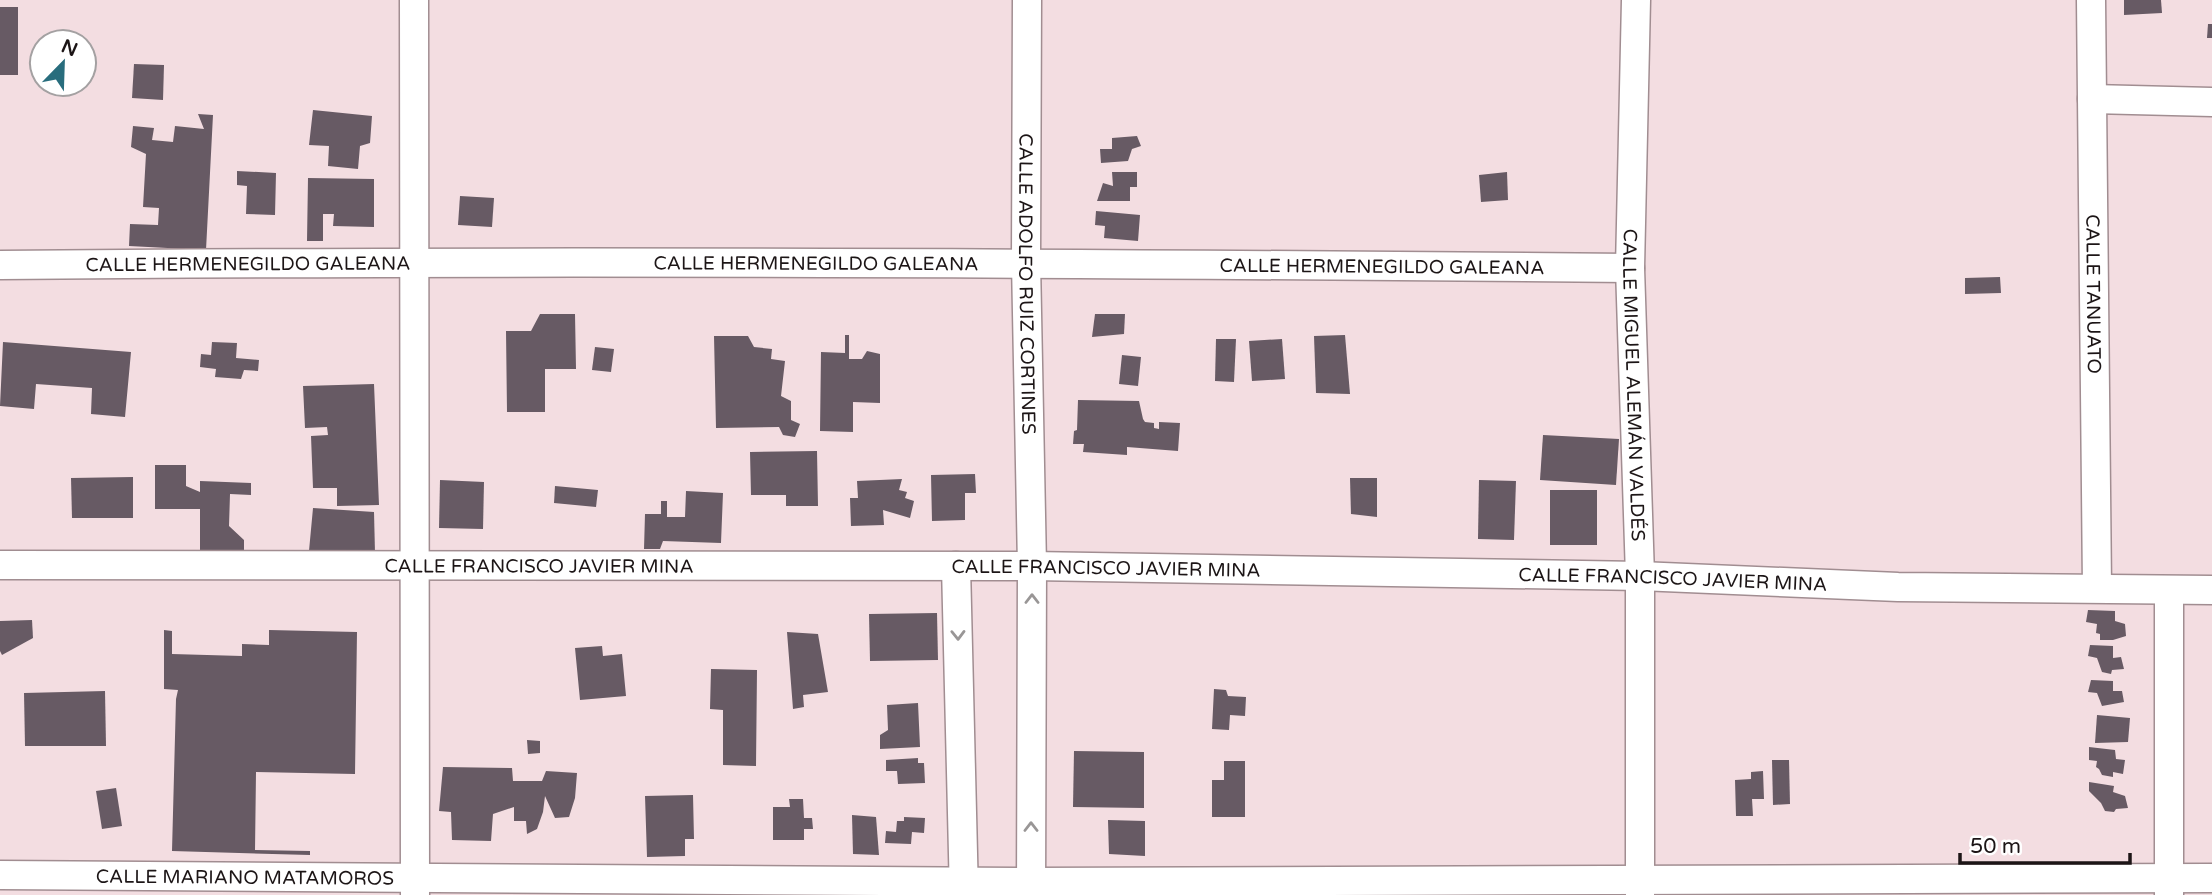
<svg xmlns="http://www.w3.org/2000/svg" width="2212" height="895" viewBox="0 0 2212 895" font-family="'Varela Round',sans-serif">
  <rect width="100%" height="100%" fill="#f3dde1"/>
  <!-- building -->
  <g fill="#675a64">
    <path d="M2124,0h37l1,13 -38,2z"/>
    <rect x="0" y="7" width="18" height="68"/>
    <path d="M2208,24h4v14h-5z"/>
    <path d="M134,64l30,1 -1,35 -31,-2z"/>
    <path d="M313,110l59,6 -2,27 -10,3 -2,23 -30,-3 1,-20 -20,-1z"/>
    <path d="M198,114l15,1 -7,135 -77,-4 1,-22 28,1 1,-17 -16,-1 3,-53 -15,-7 2,-21 21,2 -2,12 21,2 2,-16 29,3z"/>
    <path d="M1137,136l4,10 -9,3 -4,12 -27,2 -1,-14h12v-11z"/>
    <path d="M237,171l39,2 -1,42 -29,-1 1,-28 -10,-1z"/>
    <path d="M1112,172h25v15h-7v14h-33l6,-18 10,3z"/>
    <path d="M1507,172l1,28 -27,2 -2,-27z"/>
    <path d="M308,178l66,1v48l-41,-1 1,-12h-11v27h-16z"/>
    <path d="M460,196l34,2 -2,29 -34,-2z"/>
    <path d="M1096,211l44,4 -2,26 -34,-3 1,-12 -10,-1z"/>
    <path d="M2000,277l1,16 -36,1v-16z"/>
    <path d="M540,314h35l1,55h-31v43h-38l-1,-81h25z"/>
    <path d="M1095,314h30l-1,20 -32,3z"/>
    <path d="M845,335h4v24h13l5,-8 13,3v49l-27,-1v30l-33,-1 1,-79 24,1z"/>
    <path d="M1345,335l5,59 -34,-1 -2,-57z"/>
    <path d="M714,336h34l6,11 18,2 -1,10 14,2 -4,35 10,5v19l9,4 -5,13 -12,-2 -4,-8 -63,1z"/>
    <path d="M1216,339h20l-2,43 -19,-1z"/>
    <path d="M1282,339l3,40 -33,2 -3,-40z"/>
    <path d="M3,342l128,10 -6,65 -34,-3 1,-26 -56,-4 -2,25 -34,-3z"/>
    <path d="M212,342l25,1 -1,15 23,2 -1,11 -14,-1 -3,9 -26,-2 1,-8 -16,-2 1,-13 10,1z"/>
    <path d="M595,347l19,2 -3,23 -19,-2z"/>
    <path d="M1122,355l19,2 -3,29 -19,-2z"/>
    <path d="M374,384l5,121 -42,1v-18h-24l-2,-52 17,-1 -1,-8 -22,1 -2,-42z"/>
    <path d="M1078,400l61,1 4,18 2,3 9,1v5l5,1v-7l21,1 -2,28 -51,-4v8l-44,-3 1,-8h-11l1,-13 3,-1z"/>
    <path d="M1543,435l76,4 -3,46 -76,-5z"/>
    <path d="M817,451l1,55h-32v-11h-35l-1,-43z"/>
    <path d="M155,465h31v21l14,6v-11l51,2v12l-21,-1 -1,32 15,14v12l-44,-1v-42h-45z"/>
    <path d="M975,474l1,19h-11v27l-33,1 -1,-46z"/>
    <path d="M133,477v41h-61l-1,-40z"/>
    <path d="M1350,478h27v39l-26,-3z"/>
    <path d="M902,479l-3,11 8,2 -2,6 9,3 -4,17 -27,-8 1,15 -33,1 -1,-28h8l-1,-17z"/>
    <path d="M440,480l44,2 -1,47 -44,-1z"/>
    <path d="M1479,480l37,1 -2,59 -36,-1z"/>
    <path d="M555,486l43,4 -2,17 -42,-4z"/>
    <rect x="1550" y="490" width="47" height="55"/>
    <path d="M686,491l37,2 -2,50 -58,-2 -3,8h-16l1,-35h16v-13h6v16h18z"/>
    <path d="M313,508l61,4 1,41 -66,-2z"/>
    <path d="M2088,610l27,1v10l10,3 1,12 -13,4h-13v-6l-4,-1 1,-9 -11,-2z"/>
    <path d="M937,613l1,47 -68,1 -1,-47z"/>
    <path d="M32,620l1,18 -31,17 -2,-4v-30z"/>
    <path d="M164,630l8,1v23l70,2v-12l27,1v-15l88,2 -2,142 -99,-2 -1,78 55,1v4l-138,-4 4,-152 2,-9 -14,-1z"/>
    <path d="M787,632l31,2 10,58 -25,3 1,12 -11,2z"/>
    <path d="M2090,645l23,1v12l8,-1 3,12 -12,1 -1,4 -9,-2 -5,-14 -9,-2z"/>
    <path d="M602,646l1,10 19,-2 4,42 -46,4 -5,-52z"/>
    <path d="M711,669l46,1 -1,96 -33,-1v-55l-13,-1z"/>
    <path d="M2091,680l22,1v10h9l2,11 -22,4 -5,-13 -9,-1z"/>
    <path d="M1214,689l12,1 2,6 18,1 -1,19 -15,-1 -1,15 -17,-1z"/>
    <path d="M105,691l1,55h-81l-1,-53z"/>
    <path d="M918,703l2,44 -40,2v-14l8,-5 -1,-25z"/>
    <path d="M2097,715l33,3 -2,24 -33,1z"/>
    <path d="M527,740l13,1v12l-12,1z"/>
    <path d="M2089,747l26,3 1,9 9,1 -2,14 -10,-2v5l-11,-2 -3,-6 -3,-2 1,-6 -8,-1z"/>
    <path d="M1074,751l70,1v56l-71,-1z"/>
    <path d="M918,758v5h6l1,20 -27,1 -1,-13h-11v-11z"/>
    <path d="M1772,760h17l1,44 -17,1z"/>
    <path d="M1224,761h21v56h-33v-37h12z"/>
    <path d="M443,767l69,1 1,13h29l4,-10 31,2 -2,25 -6,19 -14,1 -10,-22 -2,16 -6,17 -10,5 -1,-13h-12v-14l-21,7 -2,27 -39,-1 -1,-28 -12,-1z"/>
    <path d="M1763,771l1,28h-12l1,17h-17l-1,-36 16,-1v-7z"/>
    <path d="M2089,782l25,4 -1,6 12,4 3,12 -12,1 -2,3 -9,-1 -4,-8 -12,-12z"/>
    <path d="M116,788l6,38 -20,3 -6,-38z"/>
    <path d="M693,795l1,44h-9v17l-38,1 -2,-61z"/>
    <path d="M789,799h14l1,19h8l1,11h-9v11h-31v-33h17z"/>
    <path d="M852,815l24,2 3,38 -26,-1z"/>
    <path d="M904,817l21,1 -1,15 -12,-1 -1,12 -26,-1 1,-12 10,1 1,-11h7z"/>
    <path d="M1108,820l37,1v35l-36,-2z"/>
  </g>
  <g fill="none" stroke-linecap="round" stroke-linejoin="round">
    <defs>
      <g id="minor">
        <path d="M414,0l1,895"/>
        <path id="s1" d="M1027,0l-1,262 6,304 -1,329"/>
        <path id="s2" d="M1636,0l-6,268 10,308v319"/>
        <path id="s3" d="M2091,0l6,588"/>
        <path d="M2092,99l120,3"/>
        <path id="s4" d="M0,265c543,-5 1086,-2 1630,3"/>
        <path id="s5" d="M0,565l1032,1 608,10 258,11 314,3"/>
        <path d="M956,566l8,329"/>
        <path id="s6" d="M0,875l1031,7 1181,-4"/>
        <path d="M2169,895v-304"/>
      </g>
    </defs>
    <!-- minor casing -->
    <use href="#minor" stroke="#a18d91" stroke-width="31"/>
    <!-- minor -->
    <use href="#minor" stroke="#fff" stroke-width="28"/>
  </g>
  <!-- one-way arrows -->
  <defs><path id="oneway-chevron" d="M-2-3.5L2.5 0L-2 3.5" fill="none" stroke-width="1.6" stroke-linecap="round" stroke-linejoin="round" transform="scale(1.75)"/></defs>
  <g stroke="#999696">
    <use href="#oneway-chevron" transform="translate(1032 599) rotate(-90)"/>
    <use href="#oneway-chevron" transform="translate(958 635) rotate(89)"/>
    <use href="#oneway-chevron" transform="translate(1031 827) rotate(-90)"/>
  </g>
  <g text-anchor="middle" stroke-width="7" stroke-linejoin="round" paint-order="stroke">
    <!-- street labels -->
    <g font-size="19" fill="#1c1516" stroke="#fff">
      <text dy="7" stroke="none"><textPath href="#s4" startOffset="816">CALLE HERMENEGILDO GALEANA</textPath></text>
      <text dy="7" stroke="none"><textPath href="#s4" startOffset="248">CALLE HERMENEGILDO GALEANA</textPath></text>
      <text dy="7" stroke="none"><textPath href="#s4" startOffset="1382">CALLE HERMENEGILDO GALEANA</textPath></text>
      <text dy="7" stroke="none"><textPath href="#s1" startOffset="284">CALLE ADOLFO RUIZ CORTINES</textPath></text>
      <text dy="7" stroke="none"><textPath href="#s3" startOffset="294">CALLE TANUATO</textPath></text>
      <text dy="7" stroke="none"><textPath href="#s2" startOffset="385">CALLE MIGUEL ALEMÁN VALDÉS</textPath></text>
      <text dy="7" stroke="none"><textPath href="#s5" startOffset="539">CALLE FRANCISCO JAVIER MINA</textPath></text>
      <text dy="7" stroke="none"><textPath href="#s5" startOffset="1106">CALLE FRANCISCO JAVIER MINA</textPath></text>
      <text dy="7" stroke="none"><textPath href="#s5" startOffset="1673">CALLE FRANCISCO JAVIER MINA</textPath></text>
      <text dy="7" stroke="none"><textPath href="#s6" startOffset="245">CALLE MARIANO MATAMOROS</textPath></text>
    </g>
  </g>
  <!-- north arrow -->
  <g transform="translate(63 63) rotate(23)"><circle r="33" fill="#ffffff" stroke="#a4a1a2" stroke-width="2"/>
  <path d="M0-5L12 26L0 18L-12 26Z" fill="#286d7d"/>
  <text y="-10" font-size="19" font-weight="bold" text-anchor="middle" fill="#1c1516">N</text>
  </g>
  <!-- scale -->
  <path d="M1960 853v10h170v-10" fill="none" stroke="#1c1516" stroke-width="3.5"/>
  <text x="1970" y="853" font-size="21" fill="#1c1516" stroke="#ffffff" stroke-width="5" paint-order="stroke">50 m</text>
</svg>
